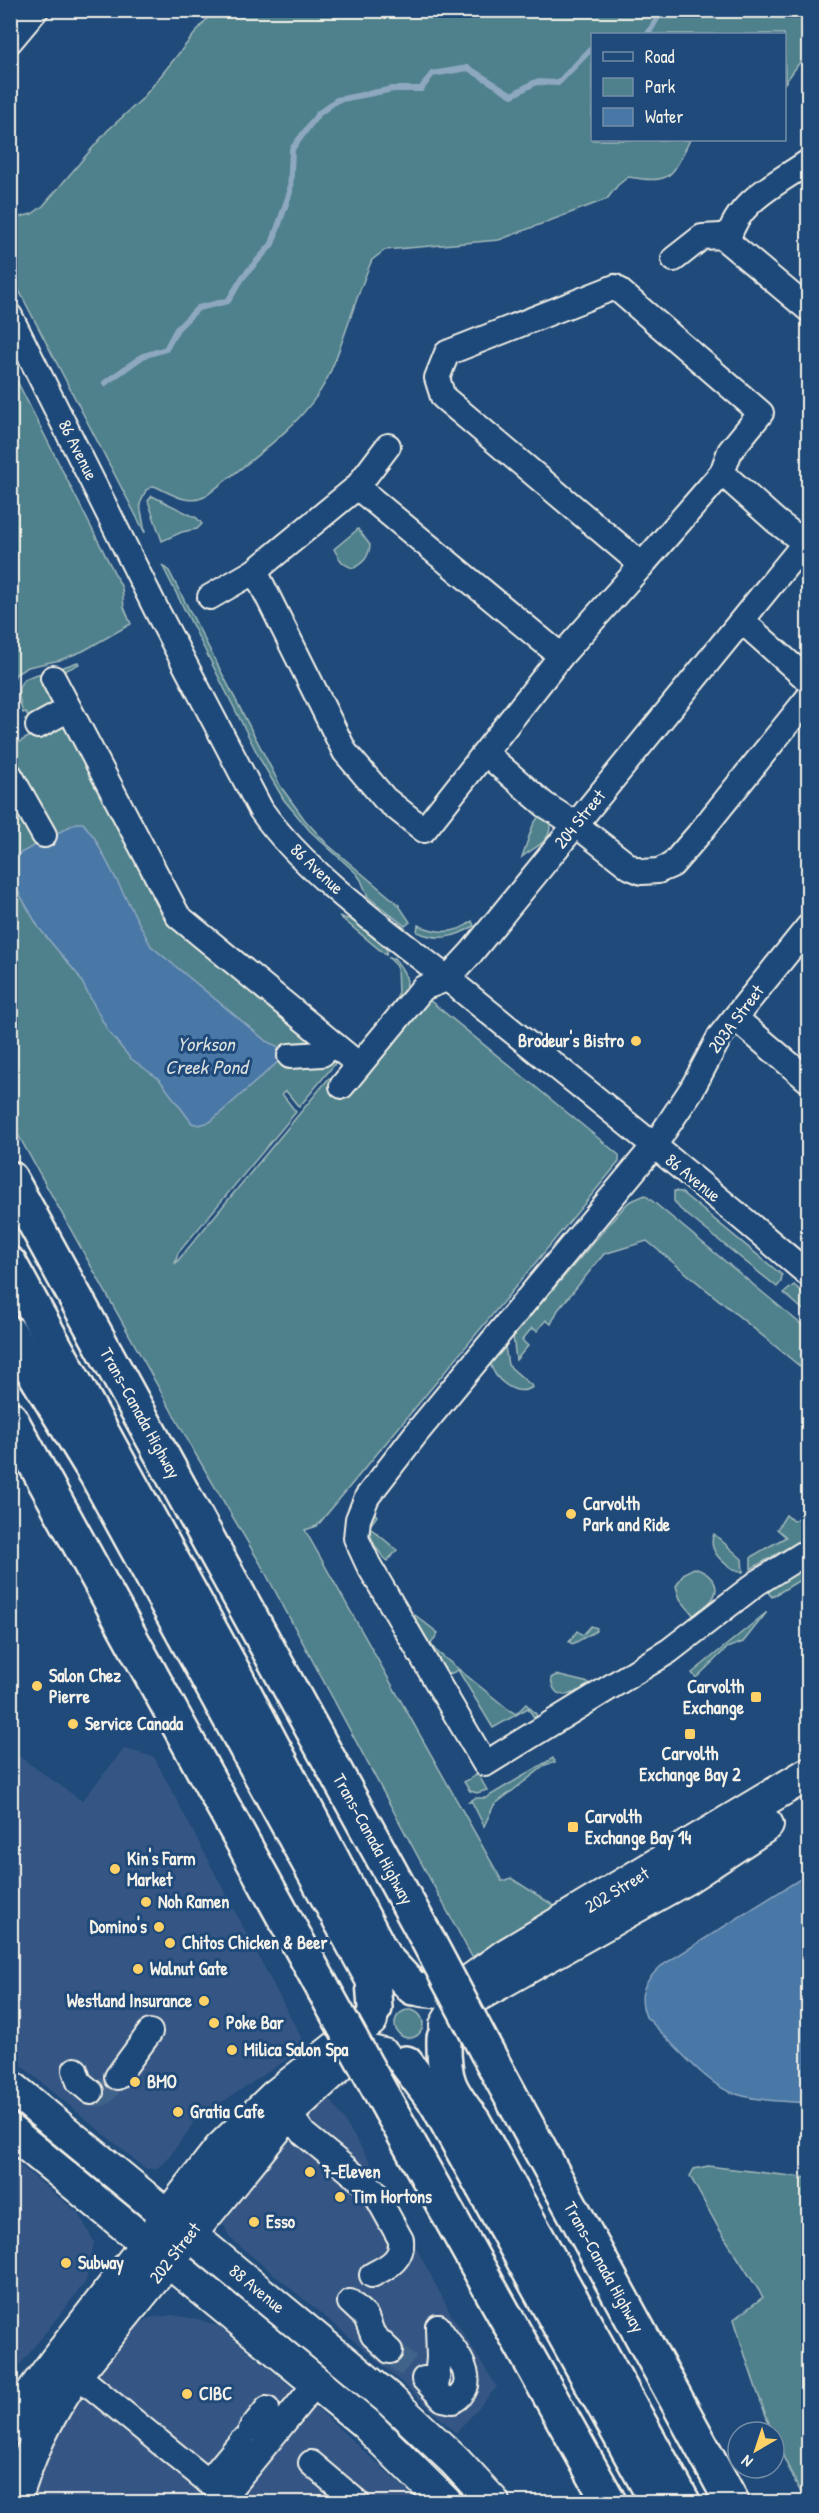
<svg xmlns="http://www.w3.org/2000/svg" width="819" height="2513" viewBox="0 0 819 2513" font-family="'Patrick Hand',sans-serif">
  <rect width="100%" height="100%" fill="#1f4a7a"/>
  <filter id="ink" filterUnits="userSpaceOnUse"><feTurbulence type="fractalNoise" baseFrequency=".0167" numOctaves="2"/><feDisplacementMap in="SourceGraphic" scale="12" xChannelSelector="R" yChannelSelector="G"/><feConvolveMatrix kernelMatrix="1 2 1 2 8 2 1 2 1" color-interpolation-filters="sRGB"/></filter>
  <g filter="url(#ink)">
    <!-- built -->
    <g fill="#365784">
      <path d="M124,1749l30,8 152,290 -108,71 -33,44 -8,6 -11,1 -135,-112 -1,-307 72,51z"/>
      <path d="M326,2092l50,79 75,143 46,73 -41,46 -80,-74 -146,-121 -8,-17 2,-15z"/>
      <path d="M11,2158l68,56 15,28 -8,39 -75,95z"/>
      <path d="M172,2315l26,4 21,8 99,82 101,93h-389l24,-61 23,-43 53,-68 19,-12z"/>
    </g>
    <!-- green -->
    <g fill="#4f818c" stroke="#a2b9ba" stroke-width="1.5">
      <path d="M213,11h595v40l-23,32 -1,-49h-192v106h98c-19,38 -18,44 -62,37l-10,8 -11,14 -108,41 -114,10 -13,10c-17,38 -27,80 -44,117 -23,48 -82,86 -122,119 -18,10 -34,-2 -52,-10l-8,4 -6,14 5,29 -134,-258v-56l21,-5 11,-8 64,-75 35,-32z"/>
      <path d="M11,369l111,219 2,19 7,17 -48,27 -23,9 -32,7 -12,7 -5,10z"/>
      <path d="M152,496l45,22 5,6 -5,5 -15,3 -20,9 -14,-40z"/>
      <path d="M358,529l12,16c-1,12 -6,17 -16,23 -11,-2 -15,-9 -20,-19z"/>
      <path d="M162,565l7,6 112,216 24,33 23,25 70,59 12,18 -5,4 -37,-29 -7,-17 -5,-7 -46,-42 -26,-31 -23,-39z"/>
      <path d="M78,662l1,2 -32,16 9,24 -29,19 -2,-4 3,-2 -2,-5 -3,1c-10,-32 -3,-35 27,-42 9,-2 18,-6 28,-9z"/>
      <path d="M63,723l32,57 61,124 16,24 134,108 7,11 23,12 -2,6 -35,42 -13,-16 -4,3 14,18 -118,141 -3,11 154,-186 5,4 94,-83 191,156v7l-302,364 -12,4 197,351 9,-3 45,29 -84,50 -212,-394 -64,-108 -185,-333v-376l43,-22z"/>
      <path d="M539,816l11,6c2,21 -15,24 -28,35l11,-32z"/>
      <path d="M339,916l8,3 5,-1 35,32 -1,5z"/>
      <path d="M472,921l2,5c-20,12 -35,15 -57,6l1,-7c18,8 38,10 54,-4z"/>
      <path d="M389,958h5c16,20 17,25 4,47l-4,-3 4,-7 -1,-29z"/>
      <path d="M674,1191l7,1 101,83 -1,7 -4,5 -97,-78 -6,-8z"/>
      <path d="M645,1195l163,135v43l-161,-132 -43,13 -46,56 -7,14 -5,-4 -9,11 -5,-3 -10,12 6,6 -12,14 -3,-24 110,-128 6,-6z"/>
      <path d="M794,1285l14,12v17l-24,-21z"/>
      <path d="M504,1340l4,25 25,22c-17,11 -39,-7 -43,-25z"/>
      <path d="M373,1511l4,5 -8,11 28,23 -10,11c-15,-15 -19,-27 -18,-49z"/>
      <path d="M808,1513v23l-57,33v-11l3,-3 32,-18 -9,-8 9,-14 7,6z"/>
      <path d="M714,1534l28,25 1,13c-16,-3 -37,-21 -29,-38z"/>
      <path d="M808,1567v8l-36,22 -4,-5 14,-11z"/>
      <path d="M694,1568c7,2 12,4 17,10 14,15 -5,29 -17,38l-14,-17 -4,-13 8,-13z"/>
      <path d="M767,1612l-24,30 -16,6 -31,30 -4,-5z"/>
      <path d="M415,1615l23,18 -7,11 4,6 74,60 7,4 10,-10 10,10 1,4 -2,1 -7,-11 -35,20 -35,-58 -10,5 -2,-1 -33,-57z"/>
      <path d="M591,1626l6,2 -1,3 -23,13 -4,-2 8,-11 6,4z"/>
      <path d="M556,1675l33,8 2,1c-16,10 -37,21 -40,-6z"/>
      <path d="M553,1758l2,5 -8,1 -53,41 -10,21 -12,-24h-3l6,-4h11z"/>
      <path d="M478,1774l9,16 -10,3 -7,-2 -6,-9z"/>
      <circle cx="409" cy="2024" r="14"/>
      <path d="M708,2166l100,12v324h-2c-32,-58 -53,-118 -72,-183l29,-22 -45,-70 -28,-51 4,-7z"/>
    </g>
    <!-- water -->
    <g fill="#4a78a6" stroke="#8ea8c0" stroke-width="1.5">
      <path d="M76,823h7l11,14 57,109 115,95 23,11 -1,6 -10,4 -68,60 -11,3 -7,-2 -33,-44 -29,-21 -22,-27 -30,-56 -39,-47 -28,-49 -1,-19 3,-3z"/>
      <path d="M808,1874v229c-25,-2 -54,-2 -78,-11 -26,-10 -63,-55 -84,-75 -9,-23 -2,-35 15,-51z"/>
    </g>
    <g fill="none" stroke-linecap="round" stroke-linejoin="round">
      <!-- stream -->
      <g stroke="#8ea8c0" stroke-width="6">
        <path d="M648,34l14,-24"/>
        <path d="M105,383l38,-27 23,-7 11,-20 21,-21 30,-7 15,-24 29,-33 18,-52 2,-43 26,-35 19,-14 56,-11h28l11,-15 36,-6 44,27 24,-13 22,1 34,-35"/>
      </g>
      <!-- minor-tunnel -->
      <g stroke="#3f638a" stroke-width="24" stroke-dasharray="24 12" stroke-linecap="butt">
        <path d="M91,2092l4,3 8,-2 14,-16"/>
        <path d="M390,2351l34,28"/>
      </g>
      <defs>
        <g id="minor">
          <path d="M10,41l26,-31"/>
          <path d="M728,240c9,-39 50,-57 80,-78"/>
          <path d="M674,259l28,-22 19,-1 87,73"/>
          <path d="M615,287l146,126 -31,38 -8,22 -80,92 -199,-168 -6,-19 10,-25z"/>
          <path d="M10,316l147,295 104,199c45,64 130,124 192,173 119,97 239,191 355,291"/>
          <path d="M722,473l55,49 31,23"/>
          <path d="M357,487l31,-41"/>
          <path d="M210,597l45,-26"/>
          <path d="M742,621l66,59"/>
          <path d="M561,656l-204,-169 -102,84 90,181 40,47 39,31 137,-174 81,-91"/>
          <path d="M53,678l125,238 181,149"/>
          <path d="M38,726l31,-17"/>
          <path d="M485,753l60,52 30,19 55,43 12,5 16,-1 14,-6 26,-30 110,-137"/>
          <path d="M10,775l34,60"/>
          <path d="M808,927l-88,109 -28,53 -38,57 -236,285 -51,66 -9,22 -2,19 12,26 117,200 184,-113 88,-68 51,-32"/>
          <path d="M735,1018l73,62"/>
          <path d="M290,1056l32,-2 11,-10"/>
          <path d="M342,1086l81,-98 24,-9 24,-26 337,-414"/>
          <path d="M75,2070l4,12 12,10"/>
          <path d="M117,2077l33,-45"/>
          <path d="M292,2109l4,14 8,11 70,57 27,49c2,20 -14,27 -29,35"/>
          <path d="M350,2302l16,15 7,18 17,16"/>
          <path d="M76,2374l157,128"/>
          <path d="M424,2379l19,20 10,2c32,-19 -1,-52 -15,-74"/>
          <path d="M436,2389l3,-31 -1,-31"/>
          <path d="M251,2429l16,-20"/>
          <path d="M311,2463l46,39"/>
          <path d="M208,2482l33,-40"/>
          <path d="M219,2502l98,-120"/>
        </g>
        <g id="major">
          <path d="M421,1990l23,2 15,-3 47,-34 302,-181"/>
          <path d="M446,2025l7,-12 9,-9 226,-127 79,-52"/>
          <path d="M10,2086l378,312 67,63 38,41"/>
          <path d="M10,2131l354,291 81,80"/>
          <path d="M10,2428l24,-38 23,-31 163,-210 55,-53 96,-76"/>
          <path d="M15,2502c12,-46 34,-89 61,-128l216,-265 56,-51 19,-7 17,4"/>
        </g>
        <g id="highway">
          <path d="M10,1178l414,755"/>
          <path d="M10,1264l224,409 150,284 29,31"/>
          <path d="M10,1333l86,141 277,506 2,28"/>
          <path d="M10,1418l314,572"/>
          <path d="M444,2038c-1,42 5,52 30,84l209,380"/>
          <path d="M488,2054l244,448"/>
          <path d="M406,2063l31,41 220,398"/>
          <path d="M391,2111l218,391"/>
        </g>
      </defs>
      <!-- minor casing -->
      <use href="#minor" stroke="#f4f1e8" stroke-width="28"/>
      <!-- major casing -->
      <use href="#major" stroke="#f4f1e8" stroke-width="36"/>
      <!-- highway casing -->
      <use href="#highway" stroke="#f4f1e8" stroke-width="38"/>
      <!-- minor -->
      <use href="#minor" stroke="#1f4a7a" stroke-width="24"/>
      <!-- major -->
      <use href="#major" stroke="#1f4a7a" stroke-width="32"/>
      <!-- highway -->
      <use href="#highway" stroke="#1f4a7a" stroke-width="33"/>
      <defs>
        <g id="highway-bridge">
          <path d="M424,1933l64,121"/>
          <path d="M324,1990l67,121"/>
        </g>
      </defs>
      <!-- highway-bridge casing -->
      <use href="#highway-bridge" stroke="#f4f1e8" stroke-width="38" stroke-linecap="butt"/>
      <!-- highway-bridge -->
      <use href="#highway-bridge" stroke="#1f4a7a" stroke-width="33"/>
    </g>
  </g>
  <!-- markers -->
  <g fill="#ffd166" stroke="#1f4a7a" stroke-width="2">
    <circle cx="636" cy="1041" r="6"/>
    <circle cx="571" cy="1514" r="6"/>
    <circle cx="37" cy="1686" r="6"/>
    <rect x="750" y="1691" width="12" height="12" rx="3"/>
    <circle cx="73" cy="1724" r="6"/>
    <rect x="684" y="1728" width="12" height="12" rx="3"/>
    <rect x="567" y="1821" width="12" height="12" rx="3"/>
    <circle cx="115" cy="1869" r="6"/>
    <circle cx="146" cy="1902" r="6"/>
    <circle cx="159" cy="1927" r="6"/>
    <circle cx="170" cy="1943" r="6"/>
    <circle cx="138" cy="1969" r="6"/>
    <circle cx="204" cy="2001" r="6"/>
    <circle cx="214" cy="2023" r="6"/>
    <circle cx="232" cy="2050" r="6"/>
    <circle cx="135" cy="2082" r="6"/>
    <circle cx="178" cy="2112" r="6"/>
    <circle cx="310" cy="2172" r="6"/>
    <circle cx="340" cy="2197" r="6"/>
    <circle cx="254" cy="2222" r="6"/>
    <circle cx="66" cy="2263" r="6"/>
    <circle cx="187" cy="2394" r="6"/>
  </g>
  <g text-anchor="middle" stroke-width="6" stroke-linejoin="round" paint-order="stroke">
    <!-- street labels -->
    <g font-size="18" fill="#f4f1e8" stroke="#1f4a7a">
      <text transform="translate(78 450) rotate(63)" y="6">86 Avenue</text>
      <text transform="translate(580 819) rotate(-51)" y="6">204 Street</text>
      <text transform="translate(317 869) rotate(43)" y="6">86 Avenue</text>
      <text transform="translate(736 1019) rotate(-53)" y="6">203A Street</text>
      <text transform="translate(693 1178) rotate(39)" y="6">86 Avenue</text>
      <text transform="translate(140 1413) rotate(61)" y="6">Trans-Canada Highway</text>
      <text transform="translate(373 1839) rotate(61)" y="6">Trans-Canada Highway</text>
      <text transform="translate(617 1890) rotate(-31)" y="6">202 Street</text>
      <text transform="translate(175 2253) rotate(-52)" y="6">202 Street</text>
      <text transform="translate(604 2267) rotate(61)" y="6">Trans-Canada Highway</text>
      <text transform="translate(257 2289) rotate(39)" y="6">88 Avenue</text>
    </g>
    <!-- poi labels -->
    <g font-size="18" font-weight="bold" fill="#f4f1e8" stroke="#1f4a7a" text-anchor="start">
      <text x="624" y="1047" text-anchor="end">Brodeur's Bistro</text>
      <text x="583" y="1510">Carvolth<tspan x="583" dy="21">Park and Ride</tspan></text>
      <text x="49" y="1682">Salon Chez<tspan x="49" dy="21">Pierre</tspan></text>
      <text x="744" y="1693" text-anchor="end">Carvolth<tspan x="744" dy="21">Exchange</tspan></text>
      <text x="85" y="1730">Service Canada</text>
      <text x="690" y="1760" text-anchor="middle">Carvolth<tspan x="690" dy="21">Exchange Bay 2</tspan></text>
      <text x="585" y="1823">Carvolth<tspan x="585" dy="21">Exchange Bay 14</tspan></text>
      <text x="127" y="1865">Kin's Farm<tspan x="127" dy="21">Market</tspan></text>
      <text x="158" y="1908">Noh Ramen</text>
      <text x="147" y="1933" text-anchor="end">Domino's</text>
      <text x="182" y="1949">Chitos Chicken &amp; Beer</text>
      <text x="150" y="1975">Walnut Gate</text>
      <text x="192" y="2007" text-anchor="end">Westland Insurance</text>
      <text x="226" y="2029">Poke Bar</text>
      <text x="244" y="2056">Milica Salon Spa</text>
      <text x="147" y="2088">BMO</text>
      <text x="190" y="2118">Gratia Cafe</text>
      <text x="322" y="2178">7-Eleven</text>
      <text x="352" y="2203">Tim Hortons</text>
      <text x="266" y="2228">Esso</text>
      <text x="78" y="2269">Subway</text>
      <text x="199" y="2400">CIBC</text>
    </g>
    <!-- water labels -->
    <g font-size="20" font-style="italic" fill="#dadfde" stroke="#1f4a7a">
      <text x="206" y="1051">Yorkson<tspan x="206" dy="23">Creek Pond</tspan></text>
    </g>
  </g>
  <!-- margin -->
  <rect width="819" height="2513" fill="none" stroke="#1f4a7a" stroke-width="36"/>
  <rect x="18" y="18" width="783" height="2477" fill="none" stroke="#f4f1e8" stroke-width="2" filter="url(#ink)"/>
  <!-- legend -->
  <rect x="591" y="33" width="195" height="108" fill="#1f4a7a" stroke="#748da6" stroke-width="1.5"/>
  <rect x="603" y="52" width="30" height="9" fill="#1f4a7a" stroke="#748da6" stroke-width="1.5"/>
  <text x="645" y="63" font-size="18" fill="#f4f1e8">Road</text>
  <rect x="603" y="78" width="30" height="18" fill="#4f818c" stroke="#748da6" stroke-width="1.5"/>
  <text x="645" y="93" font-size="18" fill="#f4f1e8">Park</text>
  <rect x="603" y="108" width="30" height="18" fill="#4a78a6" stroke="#748da6" stroke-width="1.5"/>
  <text x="645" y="123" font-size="18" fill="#f4f1e8">Water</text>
  <!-- north arrow -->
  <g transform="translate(756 2450) rotate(219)"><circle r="28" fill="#1f4a7a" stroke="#748da6" stroke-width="1.5"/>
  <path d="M0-4.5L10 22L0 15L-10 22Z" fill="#ffd166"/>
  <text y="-9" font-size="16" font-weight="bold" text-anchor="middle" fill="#f4f1e8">N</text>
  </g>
</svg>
